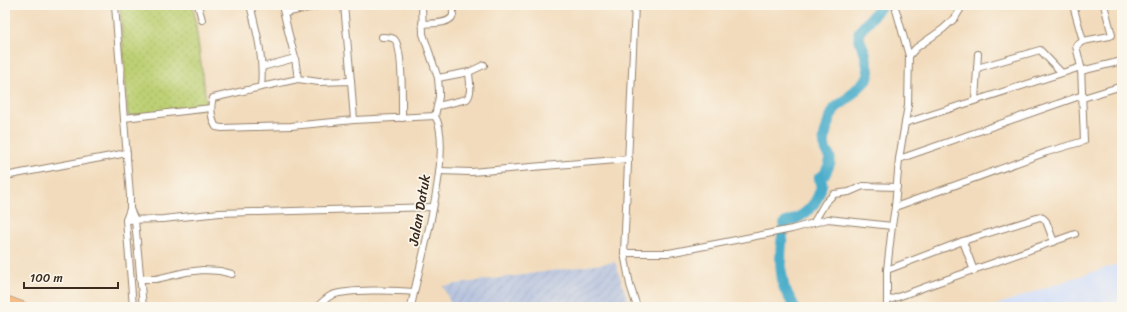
<svg xmlns="http://www.w3.org/2000/svg" width="1127" height="312" viewBox="0 0 1127 312" font-family="Sriracha,sans-serif">
  <defs>
    <pattern id="industrial-furrows" width="10" height="10" patternUnits="userSpaceOnUse"><rect width="10" height="10" fill="#b9c5de"/><path d="M-1 1l2-2M0 10L10 0M9 11l2-2" fill="none" stroke="#a0a9be"/></pattern>
    <pattern id="grass-dots" width="8" height="8" patternUnits="userSpaceOnUse"><rect width="8" height="8" fill="#bdd074"/><path d="M2 2h.1M6 6h.1" fill="none" stroke="#a3b364" stroke-width="1.8" stroke-linecap="round"/></pattern>
  </defs>
  <rect width="100%" height="100%" fill="#fbf7ec"/>
  <filter id="ink" filterUnits="userSpaceOnUse"><feTurbulence type="fractalNoise" baseFrequency=".025" numOctaves="2"/><feDisplacementMap in="SourceGraphic" scale="8" xChannelSelector="R" yChannelSelector="G"/><feConvolveMatrix kernelMatrix="1 2 1 2 8 2 1 2 1" color-interpolation-filters="sRGB"/></filter>
  <filter id="wash" filterUnits="userSpaceOnUse"><feTurbulence type="fractalNoise" baseFrequency=".012" numOctaves="4" result="noise"/><feDisplacementMap in="SourceGraphic" scale="16" xChannelSelector="R" yChannelSelector="G"/><feGaussianBlur stdDeviation="0.9" result="paint"/><feColorMatrix in="noise" values="0 0 0 0 0 0 0 0 0 0 0 0 0 0 0 0 0 1.4 0 .05"/><feComposite in="paint" operator="in"/></filter>
  <g filter="url(#wash)">
    <rect width="100%" height="100%" fill="#f2dbbc"/>
    <!-- built -->
    <path fill="#cddbfa" d="M1122,263v44h-131l82,-29z"/>
    <!-- industrial -->
    <path fill="url(#industrial-furrows)" d="M615,262l15,45h-178l-9,-21z"/>
    <!-- grass -->
    <path fill="url(#grass-dots)" stroke="#7c7d49" d="M120,5h73l14,103 -79,8z"/>
    <g fill="none" stroke-linecap="round" stroke-linejoin="round">
      <!-- river -->
      <path stroke="#4badca" stroke-width="11" d="M794,307c-2,-7 -8,-13 -10,-20 -5,-21 -4,-43 1,-64 21,-7 33,-18 37,-40l-3,-5 6,-4 5,-11v-5l-5,-9 -1,-11 5,-18 6,-12 11,-8 21,-21 2,-5 -4,-21 -6,-14v-7l23,-27"/>
    </g>
  </g>
  <g filter="url(#ink)">
    <g fill="none" stroke-linecap="round" stroke-linejoin="round">
      <defs>
        <g id="minor">
          <path d="M115,5l15,191v13l-4,11 7,87"/>
          <path d="M198,5l4,15"/>
          <path d="M250,5c7,27 14,53 11,82l-48,11c-3,8 -2,21 3,29l6,1 69,-2 63,-6 81,-4"/>
          <path d="M282,5l6,26 7,27 3,21 21,3 32,-1 3,39"/>
          <path d="M344,5l7,76"/>
          <path d="M422,5l1,29 15,44 1,12v7l-4,19"/>
          <path d="M635,5l-11,248 6,32 7,22"/>
          <path d="M1074,9l9,32"/>
          <path d="M896,10l13,46"/>
          <path d="M285,13l36,-8"/>
          <path d="M422,24c8,-1 28,1 31,-9 0,-3 0,-7 0,-10"/>
          <path d="M382,37c3,0 9,0 12,2 9,6 8,65 8,79"/>
          <path d="M262,67l33,-9"/>
          <path d="M977,68l63,-18 21,22"/>
          <path d="M1081,71l41,-10"/>
          <path d="M438,78l31,-6 15,-7"/>
          <path d="M261,87l37,-8"/>
          <path d="M1083,98l39,-12"/>
          <path d="M975,100l3,-46"/>
          <path d="M438,106l29,-7c6,-7 2,-19 2,-27"/>
          <path d="M124,118l87,-10"/>
          <path d="M905,123l176,-56"/>
          <path d="M899,159l184,-64"/>
          <path d="M439,171l32,1 158,-13"/>
          <path d="M5,176l122,-23"/>
          <path d="M895,207l152,-55 37,-11 -3,-74 -5,-21 7,-5 27,-5 2,-1 -8,-30"/>
          <path d="M130,209l5,11 8,87"/>
          <path d="M126,220l37,-1 57,-6 213,-6"/>
          <path d="M814,222l11,-19 9,-9 15,-2 14,-6 34,1"/>
          <path d="M963,241l11,30"/>
          <path d="M624,253h45l123,-24 36,-10 64,7"/>
          <path d="M887,270l76,-29 77,-24 3,1 3,3 8,21"/>
          <path d="M140,279h16l30,-7 17,-2 17,1 12,3"/>
          <path d="M887,301l38,-14 150,-53"/>
          <path d="M317,307c5,-5 9,-9 15,-12 17,-6 63,-5 82,-3"/>
          <path d="M411,307c7,-39 44,-159 24,-191"/>
          <path d="M887,307v-37l5,-44 3,-19 4,-48 9,-54 1,-49 7,-8 27,-19 12,-11 8,-13"/>
        </g>
        <path id="highway" d="M5,300l19,7"/>
      </defs>
      <!-- minor casing -->
      <use href="#minor" stroke="#96826d" stroke-width="8"/>
      <!-- highway casing -->
      <use href="#highway" stroke="#96826d" stroke-width="10"/>
      <!-- minor -->
      <use href="#minor" stroke="#fff" stroke-width="6"/>
      <!-- highway -->
      <use href="#highway" stroke="#f6be87" stroke-width="9"/>
    </g>
  </g>
  <g text-anchor="middle" stroke-width="3.5" stroke-linejoin="round" paint-order="stroke">
    <!-- street labels -->
    <g font-size="14" fill="#3b2a1e" stroke="#fbf7ec">
      <text transform="translate(419 210) rotate(-80)" y="5">Jalan Datuk</text>
    </g>
  </g>
  <!-- margin -->
  <rect width="1127" height="312" fill="none" stroke="#fbf7ec" stroke-width="20"/>
  <!-- scale -->
  <path d="M24 282v6h94v-6" fill="none" stroke="#3b2a1e" stroke-width="2"/>
  <text x="30" y="282" font-size="12" fill="#3b2a1e" stroke="#fbf7ec" stroke-width="3" paint-order="stroke">100 m</text>
</svg>
